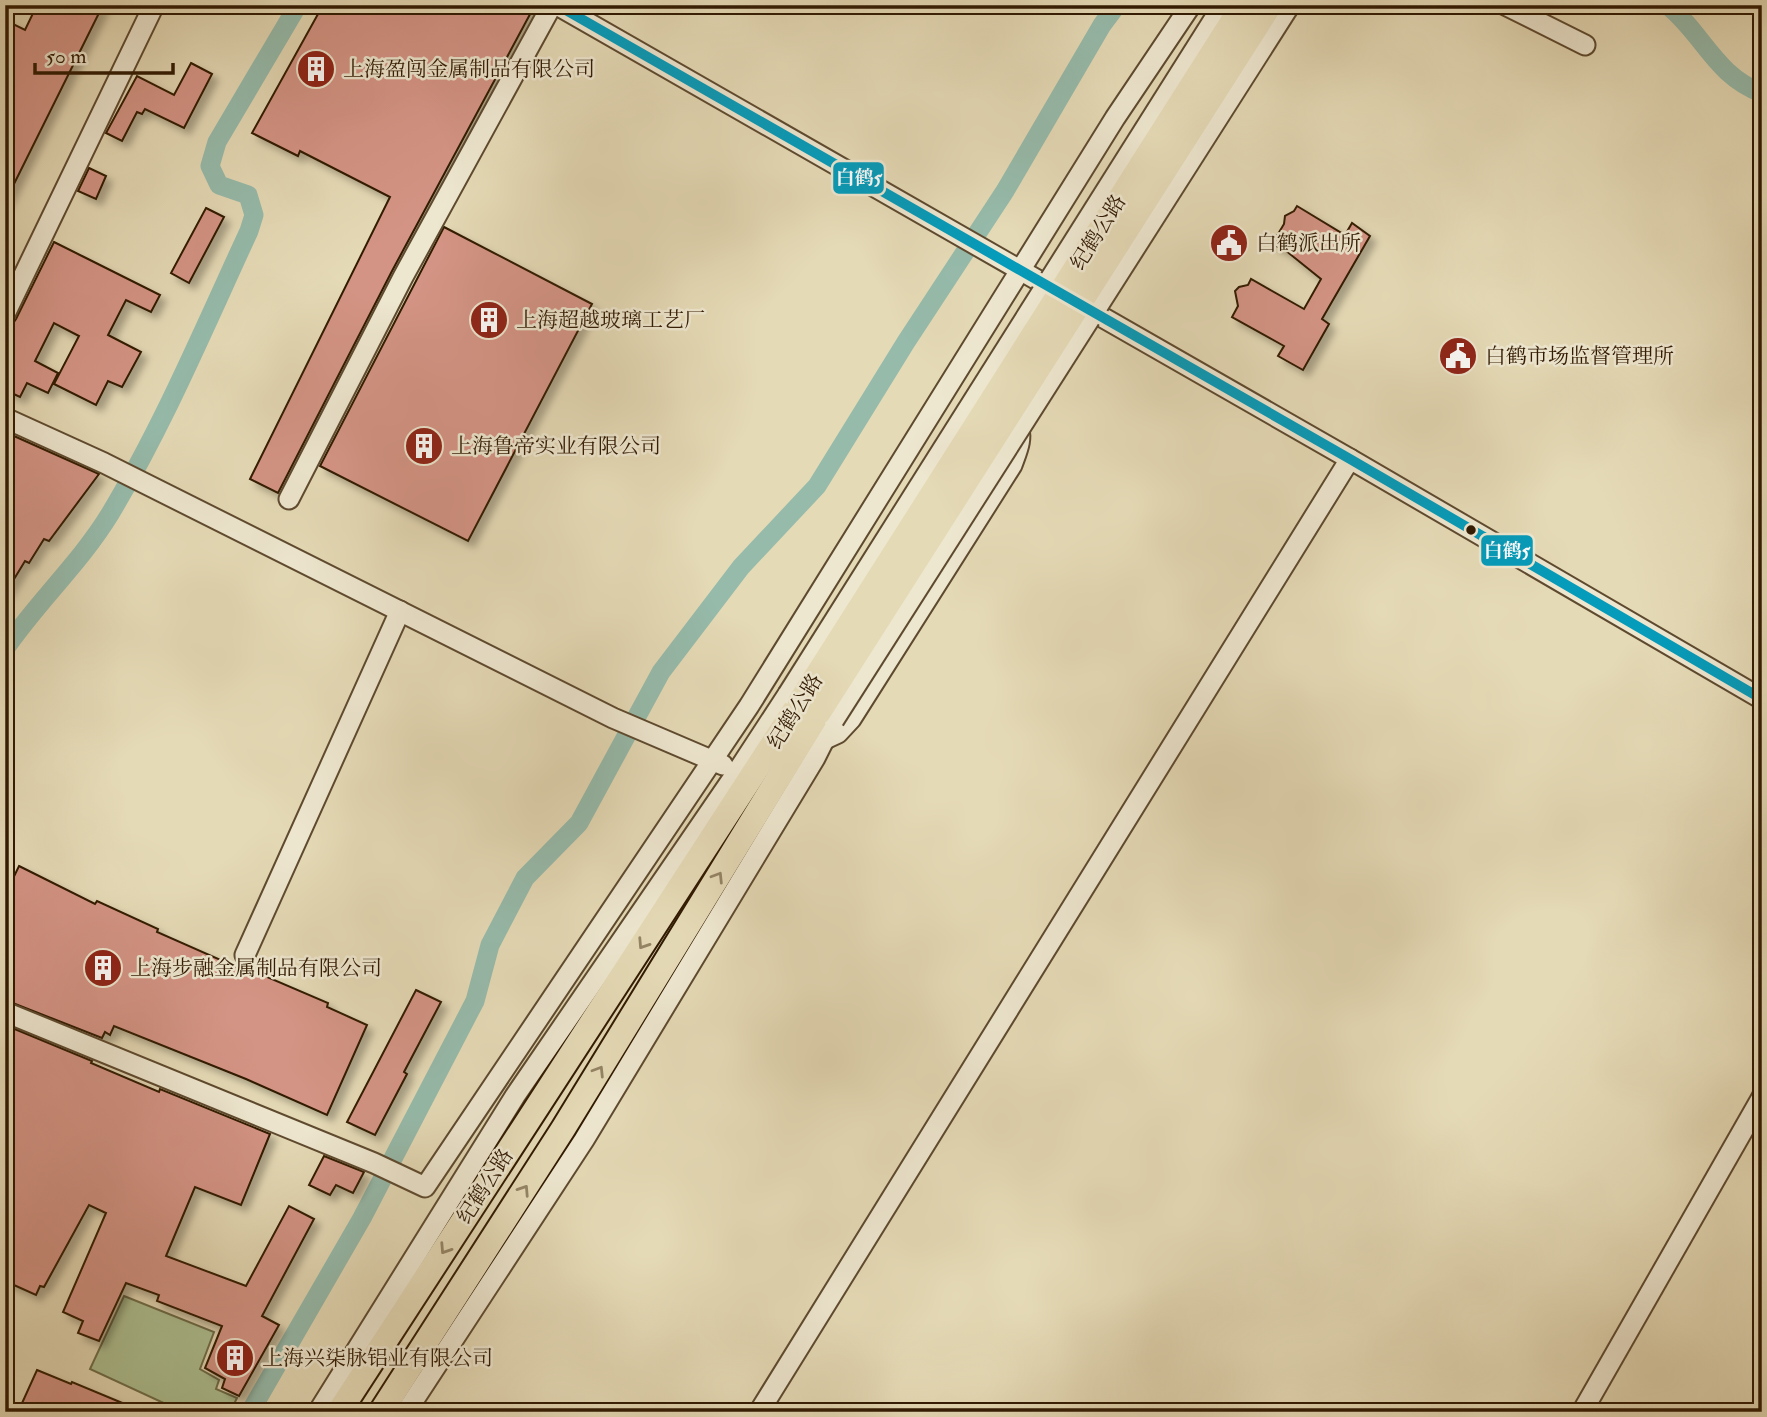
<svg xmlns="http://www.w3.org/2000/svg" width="1767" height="1417" viewBox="0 0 1767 1417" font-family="'IM FELL Double Pica','Noto Serif SC',serif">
  <defs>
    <filter id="shadow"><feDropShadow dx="6" dy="6" stdDeviation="3.5" flood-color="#0004"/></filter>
  </defs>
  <rect width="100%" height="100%" fill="#e5dab6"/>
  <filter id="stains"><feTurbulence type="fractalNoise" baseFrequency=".00286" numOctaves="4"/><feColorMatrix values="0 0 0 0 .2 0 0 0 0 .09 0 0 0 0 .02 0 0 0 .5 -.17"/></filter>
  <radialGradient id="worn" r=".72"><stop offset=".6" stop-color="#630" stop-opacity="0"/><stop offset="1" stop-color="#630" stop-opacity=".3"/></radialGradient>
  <!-- green -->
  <path fill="#adc193" stroke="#6f6e4a" stroke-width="2" d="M124,1296l90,36 -14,37 19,11 -3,9 21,9 -7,14h-47l-93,-43z"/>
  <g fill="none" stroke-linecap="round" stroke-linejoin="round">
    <!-- canal -->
    <g stroke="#96bbab" stroke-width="19">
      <path d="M1667,5c36,28 48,71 95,88"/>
      <path d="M5,649c33,-48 75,-86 105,-135 54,-90 95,-188 139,-283l5,-16 -6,-20 -29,-10 -9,-19 7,-24 81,-137"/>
      <path d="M250,1412l112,-194 113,-217 15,-56 35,-67 54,-55 82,-151 80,-105 76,-81 89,-144 99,-151 97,-166 15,-20"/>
    </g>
  </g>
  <!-- building -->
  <g fill="#d49485" stroke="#311a02" stroke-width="2" filter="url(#shadow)">
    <path d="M37,5h66l-98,197v-182l20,10z"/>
    <path d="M323,5h212l-143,266 -114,222 -28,-14 140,-282 -90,-46 -2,5 -46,-23z"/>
    <path d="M191,63l21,11 -28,54 -39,-19 -3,5 -5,-2 -15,29 -16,-8 31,-57 37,19z"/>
    <path d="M89,168l17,8 -10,23 -18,-8z"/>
    <path d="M1297,206l48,29 7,-12 18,13 -48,83 7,5 -26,46 -25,-14 6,-10 -52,-29 6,-11 -3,-15 4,-4 9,-2 3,-6 53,30 17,-30 -36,-29 -13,-6 12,-20 1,-8 9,-5z"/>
    <path d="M206,208l18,9 -35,66 -18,-10z"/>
    <path d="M444,227l148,77 -124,237 -148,-75z"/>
    <path d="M54,242l106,53 -9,17 -25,-12 -18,35 33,17 -19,35 -14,-6 -12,24 -42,-21 25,-48 -25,-13 -19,38 23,12 -10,20 -21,-10 -7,14 -15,-7v-55l11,-16z"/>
    <path d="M5,432l94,42 -50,67 -5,-2 -15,24 -4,-2 -20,33z"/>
    <path d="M19,866l76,38 2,-3 61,28 -1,3 86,38 1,-3 84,36 -1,4 40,18 -40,90 -81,-36 -132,-53 -4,9 -5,-3 -3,6 -97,-38v-105z"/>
    <path d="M416,990l25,12 -37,70 3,2 -32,61 -28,-13z"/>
    <path d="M5,1025l87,36 -1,2 68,29 1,-3 110,45 -29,71 -46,-18 -29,69 80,30 43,-80 25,13 -52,97 17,9 -40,71 -17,-8 3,-9 -20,-11 17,-42 -65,-25 2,-6 -33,-12 -27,58 -21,-8 5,-12 -20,-9 43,-99 -17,-8 -45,82 -4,-1 -4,9 -31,-14z"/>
    <path d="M324,1156l40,16 -11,21 -17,-8 -6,10 -21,-10z"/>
    <path d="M37,1370l34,14 1,-2 72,30h-126z"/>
  </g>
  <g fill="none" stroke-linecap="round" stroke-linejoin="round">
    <defs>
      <g id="minor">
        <path d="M557,5l793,454 412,240"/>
        <path d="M1505,5l80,40"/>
        <path d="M5,314l149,-309"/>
        <path d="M5,418l99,45 509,255 110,47"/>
        <path d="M289,499l114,-222 149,-272"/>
        <path d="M825,739l13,-6 13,-14 161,-254c5,-14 11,-26 6,-40"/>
        <path d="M245,955l155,-344"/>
        <path d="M5,1012l369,151 51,24 324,-481 366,-588 76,-113"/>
        <path d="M318,1412l197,-316 222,-324 51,-78"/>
        <path d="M406,1412l178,-272 231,-382 19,-38"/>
        <path d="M759,1412l591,-953"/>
        <path d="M1582,1412l180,-315"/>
      </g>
      <g id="major">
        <path d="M339,1412l461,-710"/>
        <path d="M381,1412l182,-283 256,-417"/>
      </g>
    </defs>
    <!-- minor casing -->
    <use href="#minor" stroke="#5e4a2f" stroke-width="23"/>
    <!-- major casing -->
    <use href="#major" stroke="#311a02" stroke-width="28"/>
    <!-- minor -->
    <use href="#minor" stroke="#eee7d0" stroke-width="19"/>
    <!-- major -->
    <use href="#major" stroke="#e5dab6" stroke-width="24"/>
    <defs>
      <g id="minor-bridge">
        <path d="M788,694l435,-689"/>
        <path d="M834,720l456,-715"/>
      </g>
      <g id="major-bridge">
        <path d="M800,702l443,-697"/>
        <path d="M819,712l451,-707"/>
      </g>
    </defs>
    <!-- minor-bridge casing -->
    <use href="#minor-bridge" stroke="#5e4a2f" stroke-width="23" stroke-linecap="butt"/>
    <!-- major-bridge casing -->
    <use href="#major-bridge" stroke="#311a02" stroke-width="28" stroke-linecap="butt"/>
    <!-- minor-bridge -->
    <use href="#minor-bridge" stroke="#eee7d0" stroke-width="19"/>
    <!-- major-bridge -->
    <use href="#major-bridge" stroke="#e5dab6" stroke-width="24"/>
    <defs>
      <path id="bus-1" d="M557,5l793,454 412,240"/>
    </defs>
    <!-- bus-1 casing -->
    <use href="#bus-1" stroke="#eee7d0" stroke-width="16"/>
    <!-- bus-1 -->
    <use href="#bus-1" stroke="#059bba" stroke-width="10"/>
  </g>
  <!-- one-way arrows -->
  <defs><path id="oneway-chevron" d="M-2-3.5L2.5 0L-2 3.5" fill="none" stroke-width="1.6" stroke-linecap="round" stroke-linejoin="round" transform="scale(1.75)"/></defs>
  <g stroke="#948465">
    <use href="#oneway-chevron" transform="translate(718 877) rotate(-58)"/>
    <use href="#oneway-chevron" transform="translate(643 944) rotate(123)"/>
    <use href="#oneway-chevron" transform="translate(599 1071) rotate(-58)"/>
    <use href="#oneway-chevron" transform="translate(524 1190) rotate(-57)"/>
    <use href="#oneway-chevron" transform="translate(445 1249) rotate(123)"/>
  </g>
  <!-- icons -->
  <defs>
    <symbol id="building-disc" viewBox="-11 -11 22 22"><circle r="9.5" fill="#8f2418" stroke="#eee7d0"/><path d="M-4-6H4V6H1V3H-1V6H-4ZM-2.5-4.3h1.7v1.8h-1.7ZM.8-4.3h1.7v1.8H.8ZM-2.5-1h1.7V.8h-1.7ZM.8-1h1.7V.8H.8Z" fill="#fff"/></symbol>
    <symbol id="civic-disc" viewBox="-11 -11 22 22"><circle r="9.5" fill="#8f2418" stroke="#eee7d0"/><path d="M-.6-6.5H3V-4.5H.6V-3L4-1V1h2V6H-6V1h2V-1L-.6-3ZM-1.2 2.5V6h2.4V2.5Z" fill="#fff"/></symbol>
  </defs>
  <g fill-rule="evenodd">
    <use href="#building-disc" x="294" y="47" width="44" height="44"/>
    <use href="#civic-disc" x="1207" y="221" width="44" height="44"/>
    <use href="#building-disc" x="467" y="298" width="44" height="44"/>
    <use href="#civic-disc" x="1436" y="334" width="44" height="44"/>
    <use href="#building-disc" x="402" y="424" width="44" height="44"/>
    <use href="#building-disc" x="81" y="946" width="44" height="44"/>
    <use href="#building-disc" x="213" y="1336" width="44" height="44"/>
  </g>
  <!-- markers -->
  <circle fill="#311a02" stroke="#eee7d0" stroke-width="2.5" cx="1471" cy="530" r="6"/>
  <g text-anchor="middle" stroke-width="5" stroke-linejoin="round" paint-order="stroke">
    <!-- poi labels -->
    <g font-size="21" fill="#311a02" stroke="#eee7d0" text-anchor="start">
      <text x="343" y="76">上海盈闯金属制品有限公司</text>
      <text x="1256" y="250">白鹤派出所</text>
      <text x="516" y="327">上海超越玻璃工艺厂</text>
      <text x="1485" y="363">白鹤市场监督管理所</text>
      <text x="451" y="453">上海鲁帝实业有限公司</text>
      <text x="130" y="975">上海步融金属制品有限公司</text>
      <text x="262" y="1365">上海兴柒脉铝业有限公司</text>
    </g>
    <!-- street labels -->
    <g font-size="21" fill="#311a02" stroke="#eee7d0">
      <text transform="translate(1098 232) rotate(-58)" y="7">纪鹤公路</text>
      <text transform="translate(795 711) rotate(-58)" y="7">纪鹤公路</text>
      <text transform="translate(485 1186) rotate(-57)" y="7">纪鹤公路</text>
    </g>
  </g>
  <g stroke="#eee7d0" stroke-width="2.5">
    <rect x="832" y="161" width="53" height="34" rx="7" fill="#059bba"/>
    <rect x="1480" y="534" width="54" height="33" rx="7" fill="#059bba"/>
  </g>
  <g font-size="19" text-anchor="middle" font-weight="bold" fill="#fff">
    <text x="859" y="184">白鹤5</text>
    <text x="1507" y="557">白鹤5</text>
  </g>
  <!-- margin -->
  <rect width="1767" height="1417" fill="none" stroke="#e5dab6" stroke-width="28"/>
  <rect x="7" y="7" width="1753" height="1403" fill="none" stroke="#311a02" stroke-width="3.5"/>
  <rect x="14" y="14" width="1739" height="1389" fill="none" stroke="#311a02" stroke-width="2"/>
  <!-- scale -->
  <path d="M35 63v10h138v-10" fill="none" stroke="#311a02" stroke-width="3.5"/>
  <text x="46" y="63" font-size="21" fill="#311a02" stroke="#eee7d0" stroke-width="5" paint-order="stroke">50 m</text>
  <rect width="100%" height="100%" filter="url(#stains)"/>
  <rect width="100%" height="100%" fill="url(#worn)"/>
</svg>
